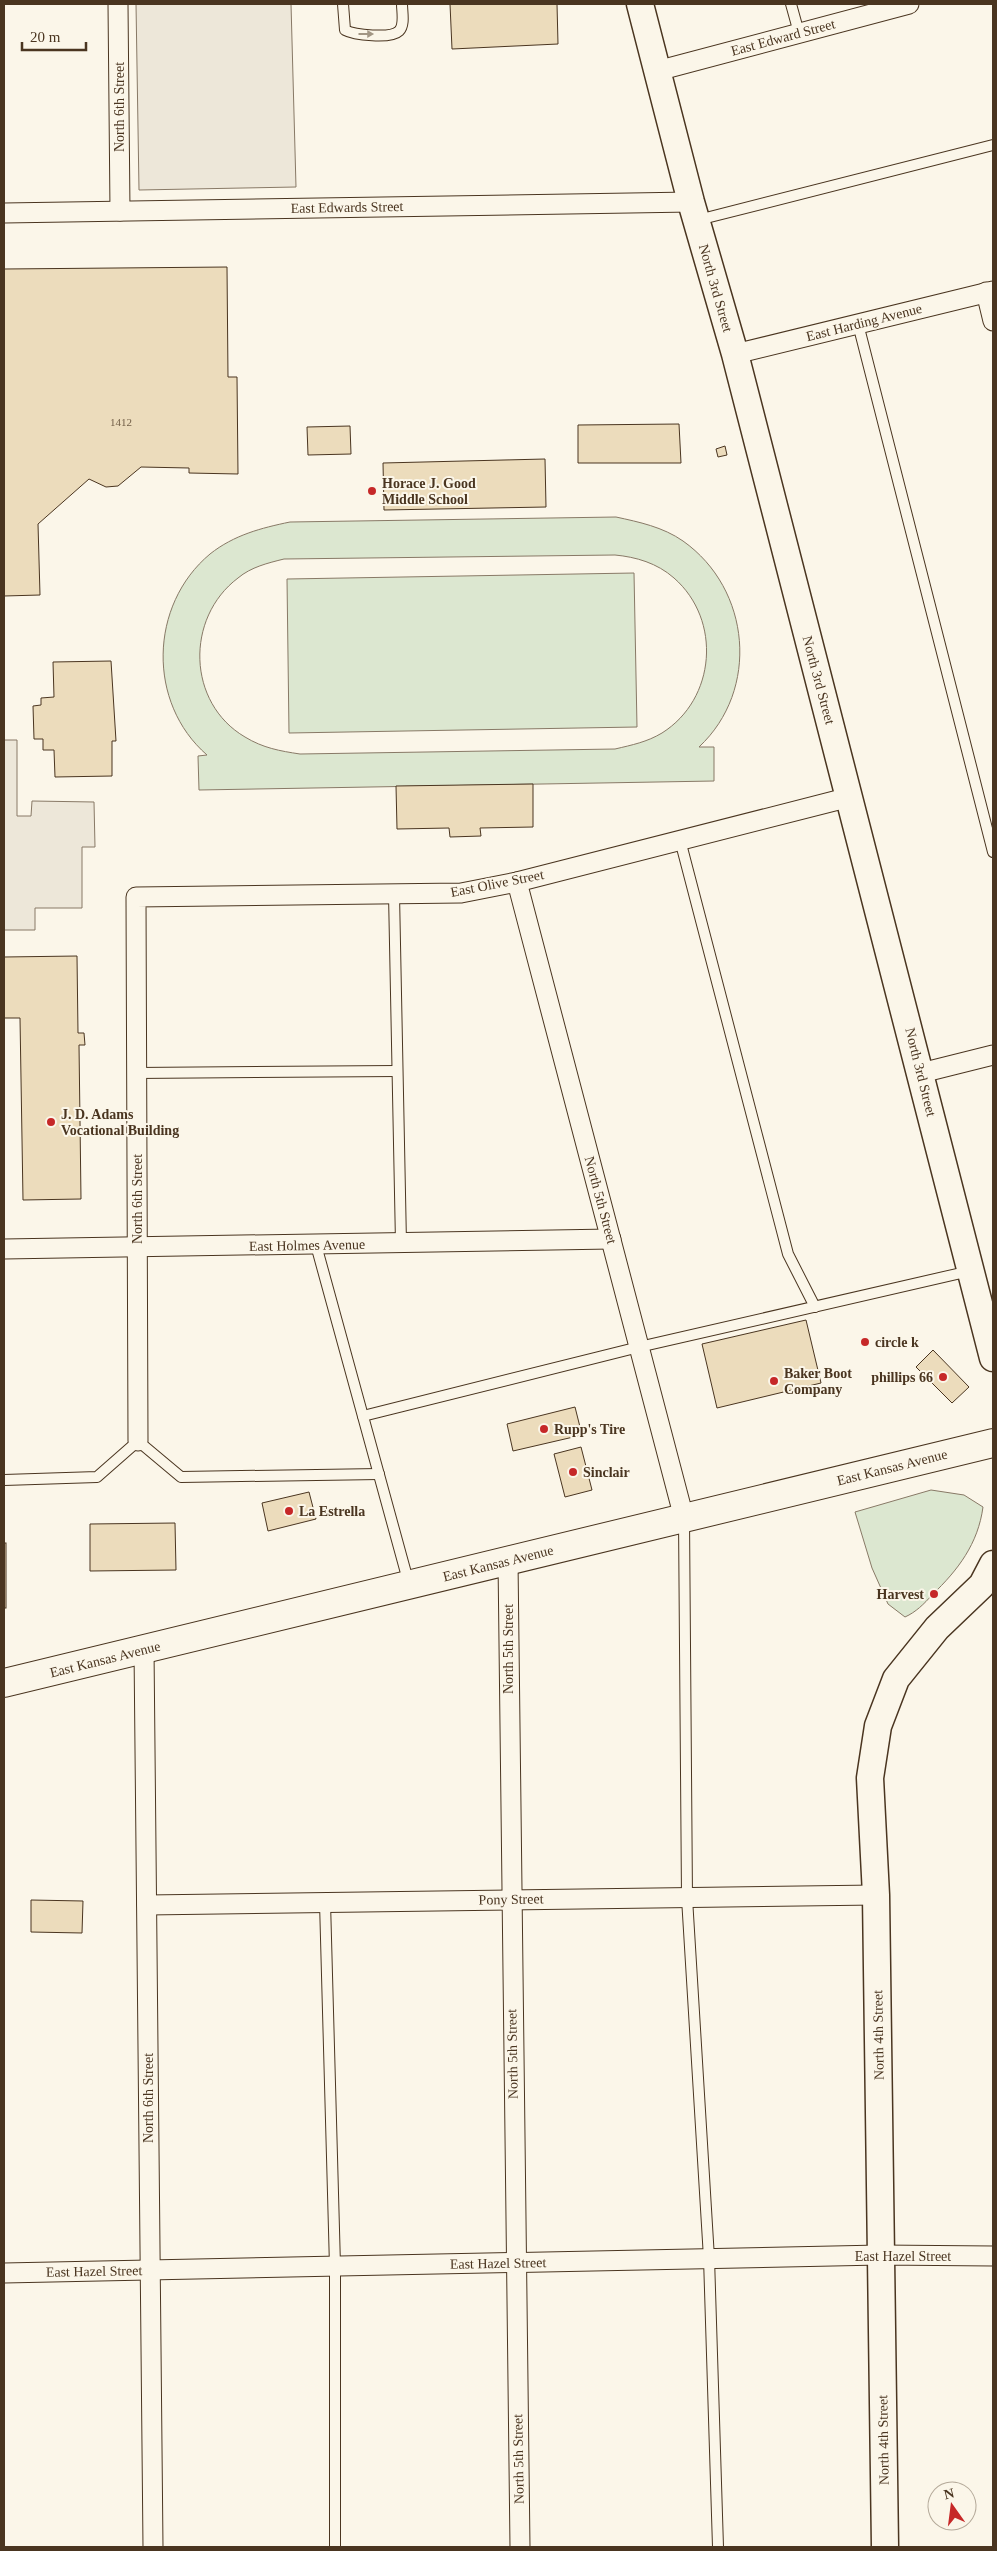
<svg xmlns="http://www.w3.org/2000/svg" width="997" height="2551" viewBox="0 0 997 2551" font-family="Georgia,serif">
  <rect width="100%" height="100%" fill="#fbf6e9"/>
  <!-- green -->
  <g fill="#dce7d0" stroke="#887966" fill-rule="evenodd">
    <path d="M616,517c23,5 47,10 67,24 68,48 77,149 16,206h15v34l-515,9 -1,-34 9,-1c-60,-52 -58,-150 3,-201 24,-19 51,-26 80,-32zM615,555c21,2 42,8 59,23 48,42 42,121 -12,155 -15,9 -30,12 -47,16l-315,5c-20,-3 -37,-6 -55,-17 -58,-34 -60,-119 -7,-159 13,-11 30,-15 46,-19z"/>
    <path d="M634,573l3,154 -348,6 -2,-154z"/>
    <path d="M931,1490l33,5 19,12c-5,37 -25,63 -51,88 -8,9 -16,17 -27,22l-17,-13 -16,-36 -17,-56z"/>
  </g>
  <!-- parking -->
  <g fill="#ede7d9" stroke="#887966">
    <path d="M136,4h155l5,183 -157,3z"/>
    <path d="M4,740h13v76h14l1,-15 62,1 1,45h-13v61h-47v22h-31z"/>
  </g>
  <!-- building -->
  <g fill="#ecdcbc" stroke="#4a3520">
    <path d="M450,4h107l1,40 -106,5z"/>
    <path d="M227,267l1,110h9l1,97 -49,-1v-5l-48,-1 -23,19 -12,1 -17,-8 -51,45 2,71 -36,1v-327z"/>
    <path d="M679,424l2,39h-103v-38z"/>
    <path d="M350,426l1,28 -43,1 -1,-28z"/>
    <path d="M725,446l2,9 -9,2 -2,-8z"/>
    <path d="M545,459l1,48 -162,3 -1,-47z"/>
    <path d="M111,661l5,80h-4v35l-57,1 -1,-27h-11v-11h-9l-1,-33 8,-1v-7l13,-1 -1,-35z"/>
    <path d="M533,784v43l-53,1 1,8 -31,1 -1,-9 -52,1 -1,-43z"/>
    <path d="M77,956l1,77h6l1,12h-6l2,154 -58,1 -3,-182h-16v-61z"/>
    <path d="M806,1320l15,63 -104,25 -15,-64z"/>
    <path d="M933,1350l36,37 -17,16 -36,-36z"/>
    <path d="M575,1407l7,28 -69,16 -6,-27z"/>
    <path d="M581,1447l11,43 -27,7 -11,-43z"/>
    <path d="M309,1492l7,27 -48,12 -6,-28z"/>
    <path d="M175,1523l1,47 -86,1v-47z"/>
    <rect x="4" y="1543" width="2" height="65"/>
    <path d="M31,1900l52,1 -1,32 -51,-1z"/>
  </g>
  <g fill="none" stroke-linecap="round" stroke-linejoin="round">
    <defs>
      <g id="lane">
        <path d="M343,4l2,26c9,5 46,9 54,1 6,-6 3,-19 3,-27"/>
        <path d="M791,4l8,29"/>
        <path d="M698,220l295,-75"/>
        <path d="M858,324l135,528"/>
        <path d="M680,840l108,414 27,53"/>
        <path d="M394,894l7,349"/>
        <path d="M136,1073l261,-2"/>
        <path d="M316,1245l93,339"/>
        <path d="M363,1416l276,-69 331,-76"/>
        <path d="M4,1480l93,-3 41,-36 43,36 198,-3"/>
        <path d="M684,1519l3,379 22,360 9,289"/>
        <path d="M325,1902l10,364v281"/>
      </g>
      <g id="street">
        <path d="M118,4l2,207"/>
        <path d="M657,71l252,-67"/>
        <path d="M4,213l687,-11"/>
        <path d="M986,292l7,29"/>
        <path d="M735,354l258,-63"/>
        <path d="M517,882l167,636"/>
        <path d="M921,1073l72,-18"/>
        <path d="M4,1249l607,-10"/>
        <path d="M138,1441l-2,-544 325,-4 56,-11 333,-85"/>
        <path d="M508,1561l12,986"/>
        <path d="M144,1649l9,898"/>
        <path d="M147,1905l729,-10"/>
        <path d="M4,2273l876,-18 113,1"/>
      </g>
      <g id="secondary">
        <path d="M640,4l51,198 44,152 258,1004"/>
        <path d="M885,2547l-9,-652 -6,-117 8,-52 18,-47 41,-51 45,-43 11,-21"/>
      </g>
      <path id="primary" d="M4,1683l989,-240"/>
    </defs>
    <!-- lane casing -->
    <use href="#lane" stroke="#4a3520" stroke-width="12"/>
    <!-- street casing -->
    <use href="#street" stroke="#4a3520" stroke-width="21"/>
    <!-- secondary casing -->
    <use href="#secondary" stroke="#4a3520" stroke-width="29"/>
    <!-- primary casing -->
    <use href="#primary" stroke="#4a3520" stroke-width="30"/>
    <!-- lane -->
    <use href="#lane" stroke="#fbf6e9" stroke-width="10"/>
    <!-- street -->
    <use href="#street" stroke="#fbf6e9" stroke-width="19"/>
    <!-- secondary -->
    <use href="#secondary" stroke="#fbf6e9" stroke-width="26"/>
    <!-- primary -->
    <use href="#primary" stroke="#fbf6e9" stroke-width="28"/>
  </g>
  <!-- one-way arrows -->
  <defs><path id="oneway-solid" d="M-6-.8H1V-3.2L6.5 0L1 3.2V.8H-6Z" transform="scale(1.25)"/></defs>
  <use fill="#a29684" href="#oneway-solid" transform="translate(366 34)"/>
  <!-- markers -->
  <g fill="#c62828" stroke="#fbf6e9" stroke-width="2">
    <circle cx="372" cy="491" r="5"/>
    <circle cx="51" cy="1122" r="5"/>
    <circle cx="865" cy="1342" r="5"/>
    <circle cx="943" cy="1377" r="5"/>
    <circle cx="774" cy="1381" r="5"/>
    <circle cx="544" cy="1429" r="5"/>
    <circle cx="573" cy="1472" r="5"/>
    <circle cx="289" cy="1511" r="5"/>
    <circle cx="934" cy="1594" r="5"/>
  </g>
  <g text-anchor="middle" stroke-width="4" stroke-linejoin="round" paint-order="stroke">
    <!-- number labels -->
    <g font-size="11" fill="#725f47">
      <text x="121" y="426">1412</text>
    </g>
    <!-- street labels -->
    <g font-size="14" fill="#4a3520" stroke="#fbf6e9">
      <text transform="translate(783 37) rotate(-15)" y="5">East Edward Street</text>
      <text transform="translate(119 107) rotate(-90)" y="5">North 6th Street</text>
      <text transform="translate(347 207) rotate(-1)" y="5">East Edwards Street</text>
      <text transform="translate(716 288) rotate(74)" y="5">North 3rd Street</text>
      <text transform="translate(864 322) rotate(-14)" y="5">East Harding Avenue</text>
      <text transform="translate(819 680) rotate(75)" y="5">North 3rd Street</text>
      <text transform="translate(497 883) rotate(-11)" y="5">East Olive Street</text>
      <text transform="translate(921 1072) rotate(76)" y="5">North 3rd Street</text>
      <text transform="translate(137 1199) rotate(-90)" y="5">North 6th Street</text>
      <text transform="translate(601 1200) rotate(75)" y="5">North 5th Street</text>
      <text transform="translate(307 1245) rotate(-1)" y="5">East Holmes Avenue</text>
      <text transform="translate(892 1467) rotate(-14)" y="5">East Kansas Avenue</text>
      <text transform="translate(498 1563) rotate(-14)" y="5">East Kansas Avenue</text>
      <text transform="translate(508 1649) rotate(-90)" y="5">North 5th Street</text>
      <text transform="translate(105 1659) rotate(-14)" y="5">East Kansas Avenue</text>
      <text transform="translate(511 1899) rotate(-1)" y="5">Pony Street</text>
      <text transform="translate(878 2035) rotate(-91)" y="5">North 4th Street</text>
      <text transform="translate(512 2054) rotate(-91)" y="5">North 5th Street</text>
      <text transform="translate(148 2098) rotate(-90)" y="5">North 6th Street</text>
      <text x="903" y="2261">East Hazel Street</text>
      <text transform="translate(498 2263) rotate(-1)" y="5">East Hazel Street</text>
      <text transform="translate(94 2271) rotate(-1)" y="5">East Hazel Street</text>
      <text transform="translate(883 2440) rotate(-91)" y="5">North 4th Street</text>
      <text transform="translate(518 2459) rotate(-91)" y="5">North 5th Street</text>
    </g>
    <!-- poi labels -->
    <g font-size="14" font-weight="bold" fill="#4a3520" stroke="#fbf6e9" text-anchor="start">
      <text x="382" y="488">Horace J. Good<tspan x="382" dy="16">Middle School</tspan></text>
      <text x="61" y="1119">J. D. Adams<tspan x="61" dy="16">Vocational Building</tspan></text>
      <text x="875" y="1347">circle k</text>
      <text x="784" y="1378">Baker Boot<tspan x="784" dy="16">Company</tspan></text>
      <text x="933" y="1382" text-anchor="end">phillips 66</text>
      <text x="554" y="1434">Rupp's Tire</text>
      <text x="583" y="1477">Sinclair</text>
      <text x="299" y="1516">La Estrella</text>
      <text x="924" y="1599" text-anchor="end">Harvest</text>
    </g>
  </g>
  <!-- border -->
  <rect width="997" height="2551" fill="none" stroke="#4a3520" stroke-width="10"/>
  <!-- north arrow -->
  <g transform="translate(952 2506) rotate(346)"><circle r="24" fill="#fbf6e9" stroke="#b4a999"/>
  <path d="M0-4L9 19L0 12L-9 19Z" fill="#c62828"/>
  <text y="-8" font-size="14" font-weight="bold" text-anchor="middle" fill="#4a3520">N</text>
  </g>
  <!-- scale -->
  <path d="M22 42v8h64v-8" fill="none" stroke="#4a3520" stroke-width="2.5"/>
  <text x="30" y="42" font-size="15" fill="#4a3520" stroke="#fbf6e9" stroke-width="4" paint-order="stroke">20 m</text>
</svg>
